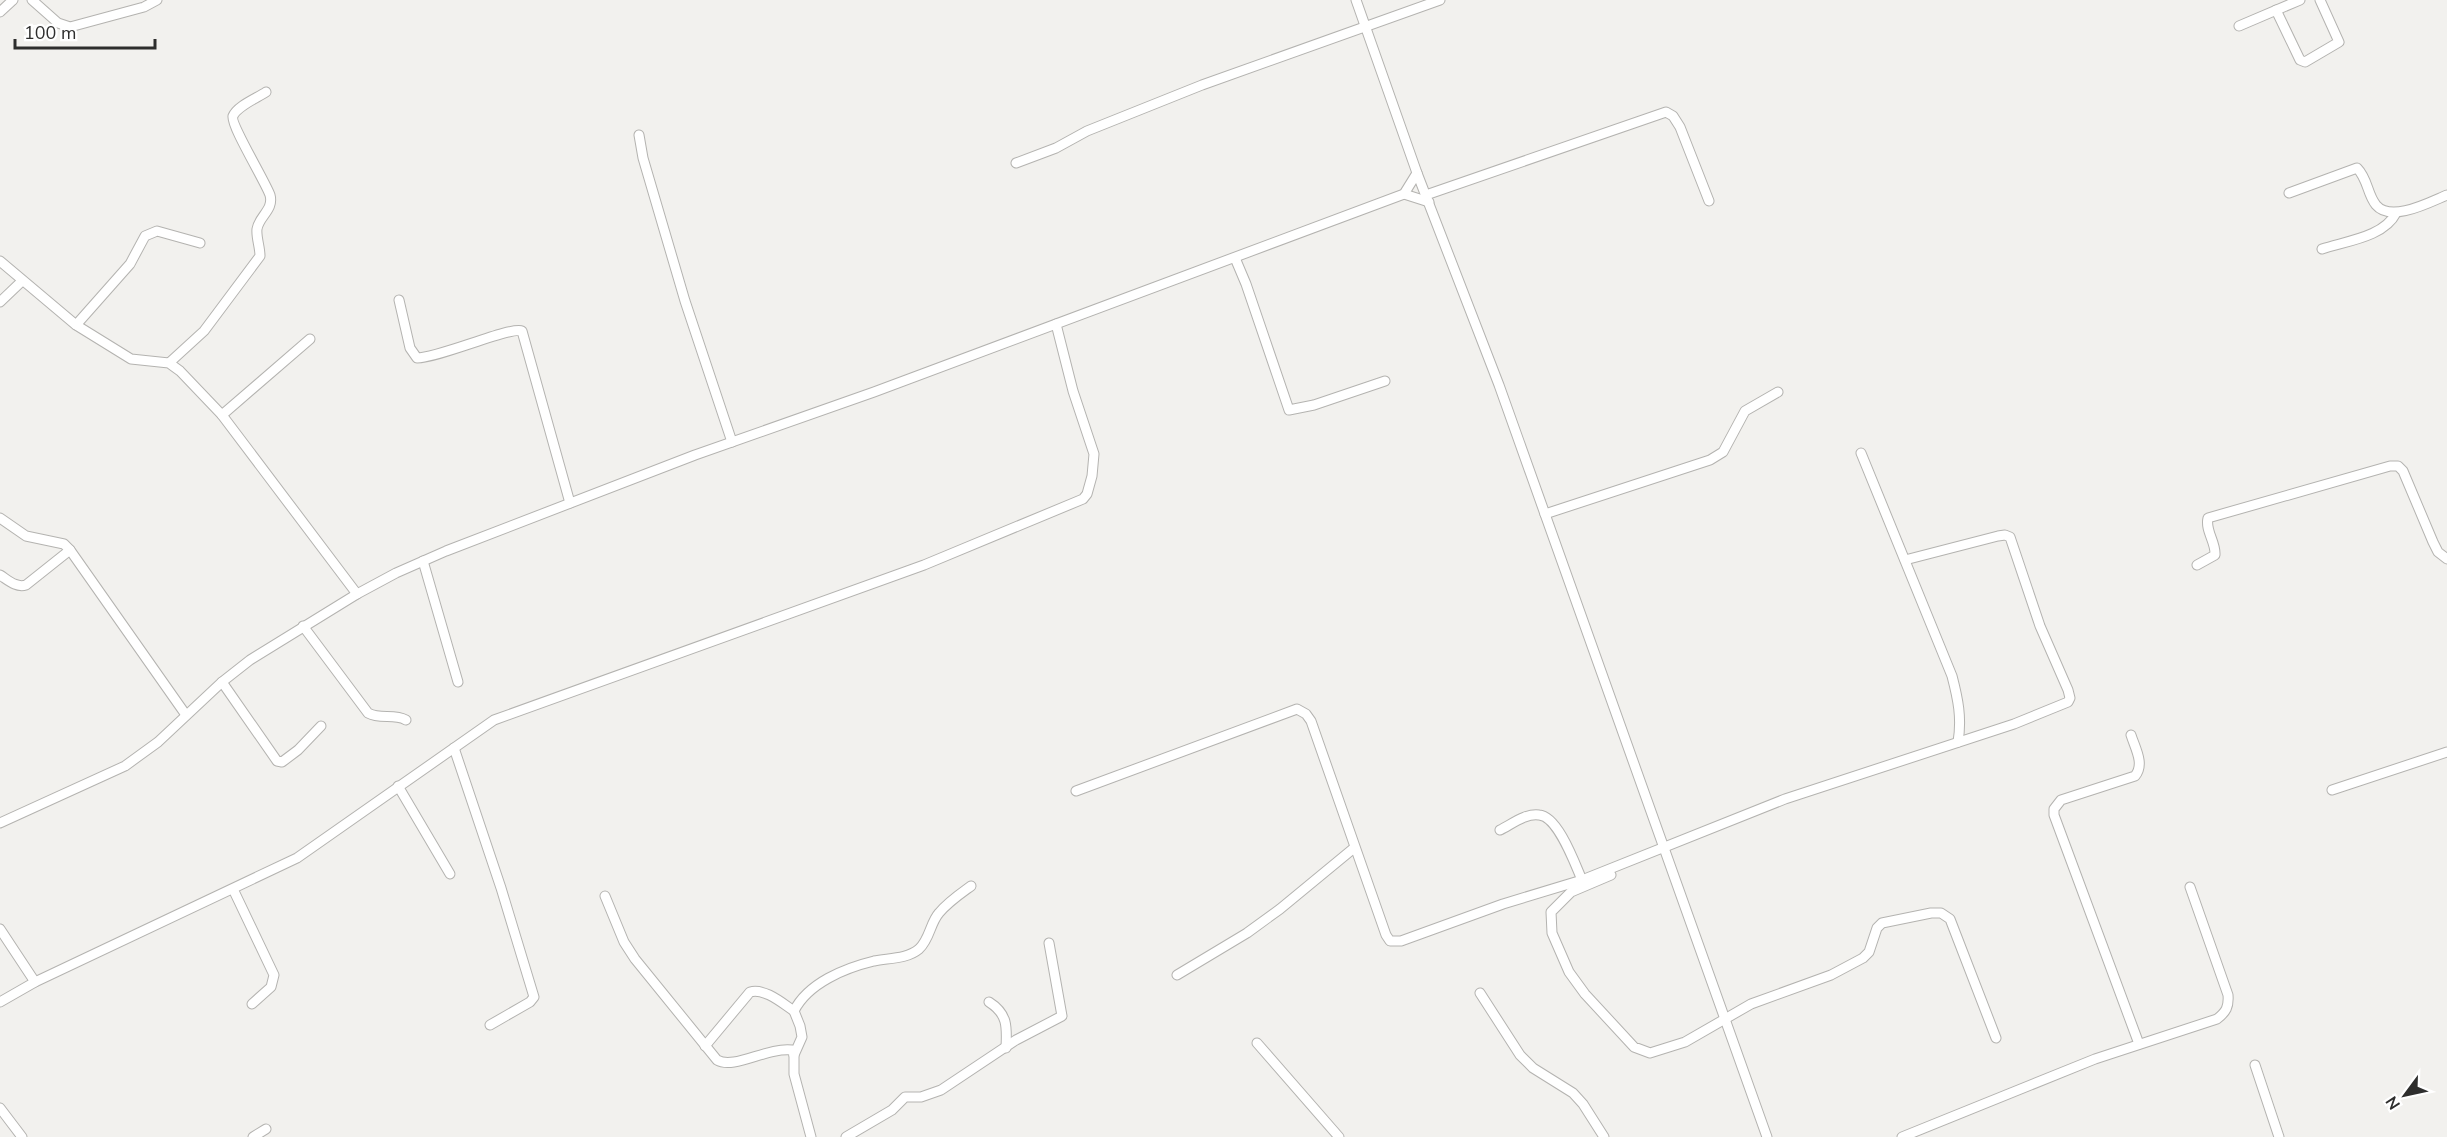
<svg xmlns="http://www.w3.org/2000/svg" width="2447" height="1137" viewBox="0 0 2447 1137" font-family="'Nunito Sans',sans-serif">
  <rect width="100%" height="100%" fill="#f2f1ee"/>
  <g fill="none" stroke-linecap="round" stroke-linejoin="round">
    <defs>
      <g id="street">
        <path d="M32,0l26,23 12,4 74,-20 13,-7"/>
        <path d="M1356,0l61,173 82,212 268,752"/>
        <path d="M2276,10l24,50 5,2 34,-20 -19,-42"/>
        <path d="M0,12l13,-12"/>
        <path d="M2239,26l61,-26"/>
        <path d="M639,135l4,23 42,143 47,141"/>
        <path d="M1016,163l40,-15 31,-17 115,-46 238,-85"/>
        <path d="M2289,193l68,-25c11,11 10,26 19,37 15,18 54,-3 71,-10"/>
        <path d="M1404,194l25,8"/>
        <path d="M1426,195l240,-83 7,4 7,11 29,74"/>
        <path d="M2322,249c24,-8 62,-12 74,-36"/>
        <path d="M1235,258l11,26 43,126 25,-5 71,-24"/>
        <path d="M0,261l76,64 55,34 38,4 11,8 42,44 135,179"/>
        <path d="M399,300l11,48 7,10c22,0 94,-32 105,-27l48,172"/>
        <path d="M0,302l22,-21"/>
        <path d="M76,325l54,-61 15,-28 12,-5 43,12"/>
        <path d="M169,363l35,-32 56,-75c0,-9 -4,-19 -3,-27 2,-13 17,-19 13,-34 -5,-14 -40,-71 -37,-79 4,-10 24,-18 33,-24"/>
        <path d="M222,415l88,-76"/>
        <path d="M1861,453l91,223c6,23 10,42 6,66"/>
        <path d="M1545,514l165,-54 13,-8 22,-41 33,-19"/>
        <path d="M0,518l26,18 38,8 6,6"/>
        <path d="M423,561l35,121"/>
        <path d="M2197,565l18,-10c1,-13 -10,-24 -7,-37l182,-52h8l5,5 30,71 5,10 9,7"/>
        <path d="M0,575c8,5 16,13 26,10l44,-35 116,165"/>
        <path d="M303,626l65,87c12,7 26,0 38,7"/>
        <path d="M222,682l55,79 5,1 16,-12 23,-24"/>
        <path d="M2131,735c4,13 14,29 4,41l-74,24 -7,9v6l85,229"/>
        <path d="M454,748l47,140 33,109 -4,5 -40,23"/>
        <path d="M398,786l52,88"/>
        <path d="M2332,790l115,-38"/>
        <path d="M1076,791l221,-82 9,5 5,7 75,214 4,6h11l102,-37 79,-24 203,-81 229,-75 54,-22 2,-4 -2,-8 -28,-64 -30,-89 -5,-2 -7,1 -93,24"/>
        <path d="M0,823l125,-57 33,-24 64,-60 28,-22 107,-66 39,-21 50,-22 249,-96 179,-63 530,-198 13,-21"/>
        <path d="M1500,830c12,-6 26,-17 39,-15 19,1 36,49 43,65"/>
        <path d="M1611,875l-40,17 -20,20 1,21 17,39 16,22 49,53 16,6 35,-11 66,-38 80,-29 32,-17 6,-6 8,-24 5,-5 49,-10h10l9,6 46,119"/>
        <path d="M233,889l41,86 -3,12 -19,17"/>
        <path d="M605,896l19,46 11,17 82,101c17,10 50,-13 75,-10l2,5"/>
        <path d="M0,929l35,53"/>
        <path d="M1177,975l70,-42 33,-24 74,-61"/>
        <path d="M1480,993l40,62 13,13 40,25 10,11 21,33"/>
        <path d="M0,1002l35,-20 262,-124 197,-138 430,-155 159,-66 4,-5 5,-18 2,-22 -21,-63 -17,-67"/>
        <path d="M989,1002c19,12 18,25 17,46"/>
        <path d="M1257,1043l82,94"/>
        <path d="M705,1046l45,-54c15,-4 32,11 44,19"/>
        <path d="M2255,1065l24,72"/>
        <path d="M0,1108l22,29"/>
        <path d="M253,1137l13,-8"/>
        <path d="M811,1137l-17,-63v-19l8,-18 -2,-11 -6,-15c14,-28 51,-43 80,-50 15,-3 33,-2 45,-12 11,-10 11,-26 20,-36 9,-11 21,-19 32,-27"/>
        <path d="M846,1137l46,-27 13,-13h16l20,-7 75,-50 46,-24 -13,-73"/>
        <path d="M1902,1137l193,-78 122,-40c9,-7 12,-12 11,-24l-38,-108"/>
      </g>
    </defs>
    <!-- street casing -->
    <use href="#street" stroke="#b4b3b0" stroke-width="11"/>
    <!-- street -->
    <use href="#street" stroke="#fff" stroke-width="9"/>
  </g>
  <!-- north arrow -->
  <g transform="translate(2405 1095) rotate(237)" stroke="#ffffff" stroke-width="4.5" paint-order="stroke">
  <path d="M0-4.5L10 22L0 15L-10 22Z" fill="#2e2e2d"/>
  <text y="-9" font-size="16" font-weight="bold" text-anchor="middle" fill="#2e2e2d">N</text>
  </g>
  <!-- scale -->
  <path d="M15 39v9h140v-9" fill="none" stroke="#2e2e2d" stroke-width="3"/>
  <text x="24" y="39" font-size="18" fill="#2e2e2d" stroke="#ffffff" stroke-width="4.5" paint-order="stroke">100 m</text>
</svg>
